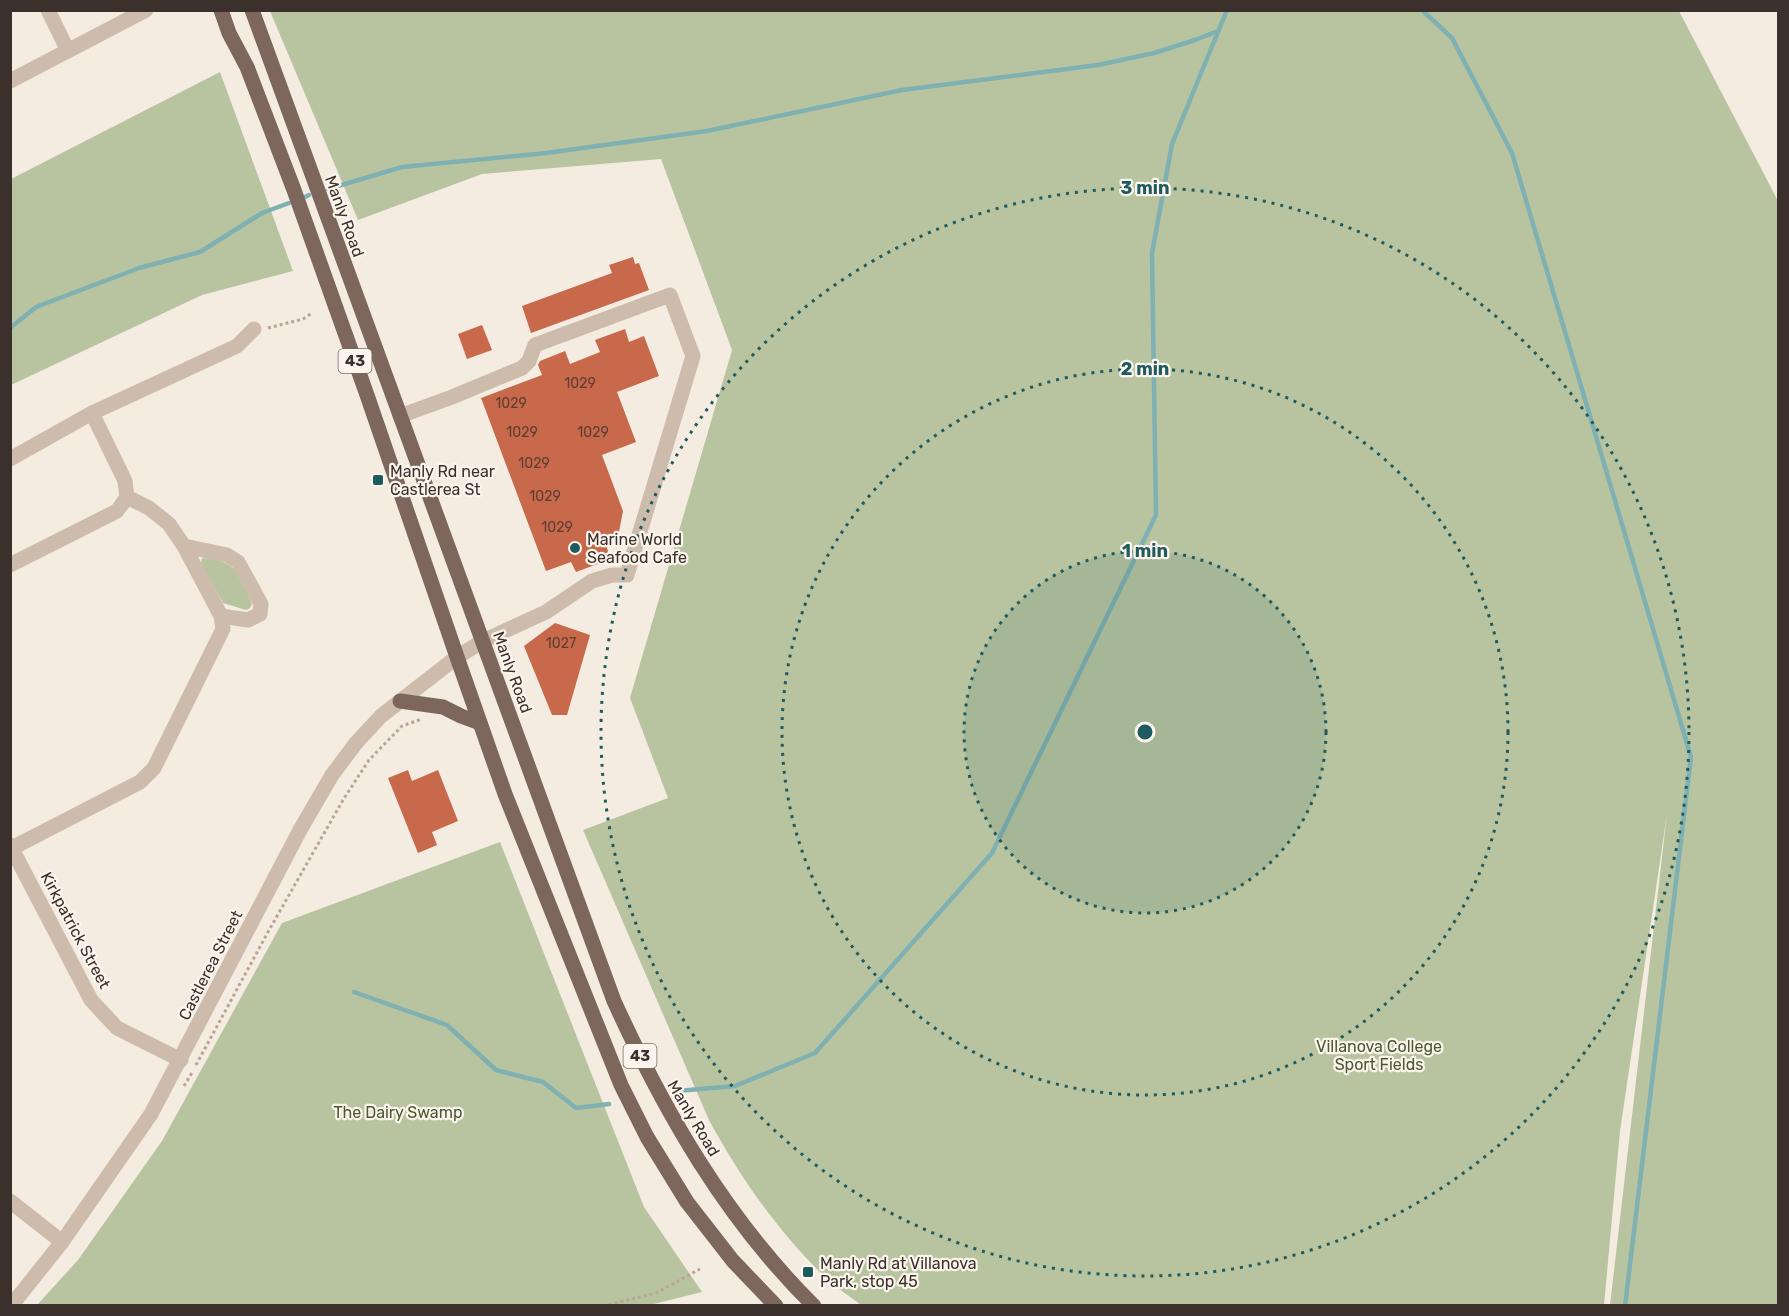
<svg xmlns="http://www.w3.org/2000/svg" width="1789" height="1316" viewBox="0 0 1789 1316" font-family="Rubik,sans-serif">
  <rect width="100%" height="100%" fill="#f4ebe1"/>
  <!-- green -->
  <g fill="#b8c4a0">
    <path d="M270,11h1409l99,190v1104h-168l57,-491 -47,317 -16,174 -742,1c-12,-10 -26,-18 -37,-29 -47,-45 -85,-100 -116,-157l-126,-290 85,-32 -38,-100 102,-348 -71,-191 -179,15 -124,46z"/>
    <path d="M220,72l73,199 -91,24 -191,90v-206z"/>
    <path d="M202,558c36,2 37,18 50,46l-2,4 -4,2 -23,-7 -22,-39z"/>
    <path d="M500,842l144,365 58,85 -56,14 -609,-1 41,-45 84,-119 120,-218z"/>
  </g>
  <g fill="none" stroke-linecap="round" stroke-linejoin="round">
    <!-- stream -->
    <g stroke="#7fb0b2" stroke-width="4.5">
      <path d="M1422,10l30,28 60,115 179,604 -66,549"/>
      <path d="M328,189l74,-22 144,-14 161,-22 195,-41 196,-25 56,-12 41,-13 23,-9"/>
      <path d="M305,197l4,-2"/>
      <path d="M10,328l26,-21 103,-39 61,-16 62,-39 27,-10"/>
      <path d="M354,992l93,33 49,45 47,12 33,26 33,-4"/>
      <path d="M677,1091l58,-5 80,-33 177,-200 164,-338 -4,-262 20,-109 55,-134"/>
    </g>
  </g>
  <!-- building -->
  <g fill="#c8694b">
    <path d="M633,257l2,7 4,-1 10,27 -118,43 -9,-27 90,-33 -3,-8z"/>
    <path d="M482,325l10,25 -25,9 -9,-25z"/>
    <path d="M625,329l4,13 15,-6 15,40 -42,16 19,50 -34,13 21,56 -5,26 -13,5 3,9 -5,11 -27,10 -5,-10 -25,9 -65,-173 61,-23 -4,-10 2,-4 25,-10 5,13 30,-12 -5,-12z"/>
    <path d="M555,623l35,12 -23,80h-15l-28,-69z"/>
    <path d="M408,770l4,11 26,-11 20,51 -26,11 5,13 -19,8 -30,-75z"/>
  </g>
  <g fill="none" stroke-linecap="round" stroke-linejoin="round">
    <!-- path -->
    <g stroke="#b9a596" stroke-width="3" stroke-dasharray="3 3" stroke-linecap="butt">
      <path d="M268,328l35,-9 9,-6"/>
      <path d="M196,1065l72,-133 75,-132 26,-40 33,-34 20,-7"/>
      <path d="M184,1086l9,-15"/>
      <path d="M603,1306l53,-13 44,-24"/>
    </g>
    <!-- minor -->
    <g stroke="#cdbbac" stroke-width="15">
      <path d="M48,10l20,41"/>
      <path d="M10,81l136,-71"/>
      <path d="M10,459l82,-46 145,-67 17,-17"/>
      <path d="M184,546l43,9 11,7 23,42 -1,10 -12,6 -27,-4"/>
      <path d="M10,565l107,-54 10,-14 -2,-16 -33,-68"/>
      <path d="M10,845l81,155 26,28 64,32"/>
      <path d="M12,848l128,-66 14,-14 69,-139 -2,-13 -37,-70 -15,-22 -20,-16 -22,-11"/>
      <path d="M10,1201l52,41"/>
      <path d="M11,1306l51,-64 89,-128 149,-284 32,-55 24,-32 25,-27 76,-59 26,-16 63,-29 46,-31 20,-6h15l66,-219 -23,-61 -135,50 -6,16 -7,7 -70,29 -52,19"/>
    </g>
    <!-- major -->
    <g stroke="#7d675c" stroke-width="15">
      <path d="M221,10l8,23 18,34 47,123 73,205 90,262 48,137 116,291 26,52 40,65 46,59 43,45"/>
      <path d="M252,10l362,991c51,112 112,218 200,305"/>
      <path d="M400,701l43,6 18,9 19,7"/>
    </g>
  </g>
  <!-- distance rings -->
  <circle cx="1145" cy="732" r="181" fill="#1f5a5e" fill-opacity=".12"/>
  <g fill="none" stroke="#1f5a5e" stroke-width="3" stroke-dasharray="3 6">
    <circle cx="1145" cy="732" r="181"/>
    <circle cx="1145" cy="732" r="363"/>
    <circle cx="1145" cy="732" r="544"/>
  </g>
  <!-- markers -->
  <g fill="#1f5a5e" stroke="#fbf5ee" stroke-width="2">
    <rect x="372" y="474" width="12" height="12" rx="3"/>
    <circle cx="575" cy="548" r="6"/>
    <rect x="802" y="1266" width="12" height="12" rx="3"/>
  </g>
  <g text-anchor="middle" stroke-width="4.5" stroke-linejoin="round" paint-order="stroke">
    <!-- number labels -->
    <g font-size="14" fill="#5e3e33">
      <text x="580" y="388">1029</text>
      <text x="511" y="408">1029</text>
      <text x="522" y="437">1029</text>
      <text x="593" y="437">1029</text>
      <text x="534" y="468">1029</text>
      <text x="545" y="501">1029</text>
      <text x="557" y="532">1029</text>
      <text x="561" y="648">1027</text>
    </g>
    <!-- shield labels -->
    <g fill="#fbf5ee" stroke="#756b66" stroke-width="1.5">
      <rect x="338.5" y="349" width="33" height="24" rx="4.5"/>
      <rect x="623.5" y="1044" width="33" height="24" rx="4.5"/>
    </g>
    <g font-size="15" font-weight="bold" fill="#3b302b">
      <text x="355" y="366">43</text>
      <text x="640" y="1061">43</text>
    </g>
    <!-- street labels -->
    <g font-size="16" fill="#3b302b" stroke="#fbf5ee">
      <text transform="translate(345 216) rotate(70)" y="6">Manly Road</text>
      <text transform="translate(513 672) rotate(70)" y="6">Manly Road</text>
      <text transform="translate(76 930) rotate(62)" y="6">Kirkpatrick Street</text>
      <text transform="translate(210 965) rotate(-63)" y="6">Castlerea Street</text>
      <text transform="translate(694 1118) rotate(59)" y="6">Manly Road</text>
    </g>
    <!-- poi labels -->
    <g font-size="16" fill="#3b302b" stroke="#fbf5ee" text-anchor="start">
      <text x="390" y="477">Manly Rd near<tspan x="390" dy="18">Castlerea St</tspan></text>
      <text x="587" y="545">Marine World<tspan x="587" dy="18">Seafood Cafe</tspan></text>
      <text x="820" y="1269">Manly Rd at Villanova<tspan x="820" dy="18">Park, stop 45</tspan></text>
    </g>
    <!-- park labels -->
    <g font-size="16" fill="#4a5a2e" stroke="#fbf5ee">
      <text x="1379" y="1052">Villanova College<tspan x="1379" dy="18">Sport Fields</tspan></text>
      <text x="398" y="1118">The Dairy Swamp</text>
    </g>
  </g>
  <circle cx="1145" cy="732" r="9" fill="#1f5a5e" stroke="#fbf5ee" stroke-width="3"/>
  <g font-size="18" text-anchor="middle" font-weight="bold" fill="#1f5a5e" stroke="#fbf5ee" stroke-width="4.5" stroke-linejoin="round" paint-order="stroke">
    <text x="1145" y="194">3 min</text>
    <text x="1145" y="375">2 min</text>
    <text x="1145" y="557">1 min</text>
  </g>
  <!-- border -->
  <rect width="1789" height="1316" fill="none" stroke="#3b302b" stroke-width="24"/>
</svg>
